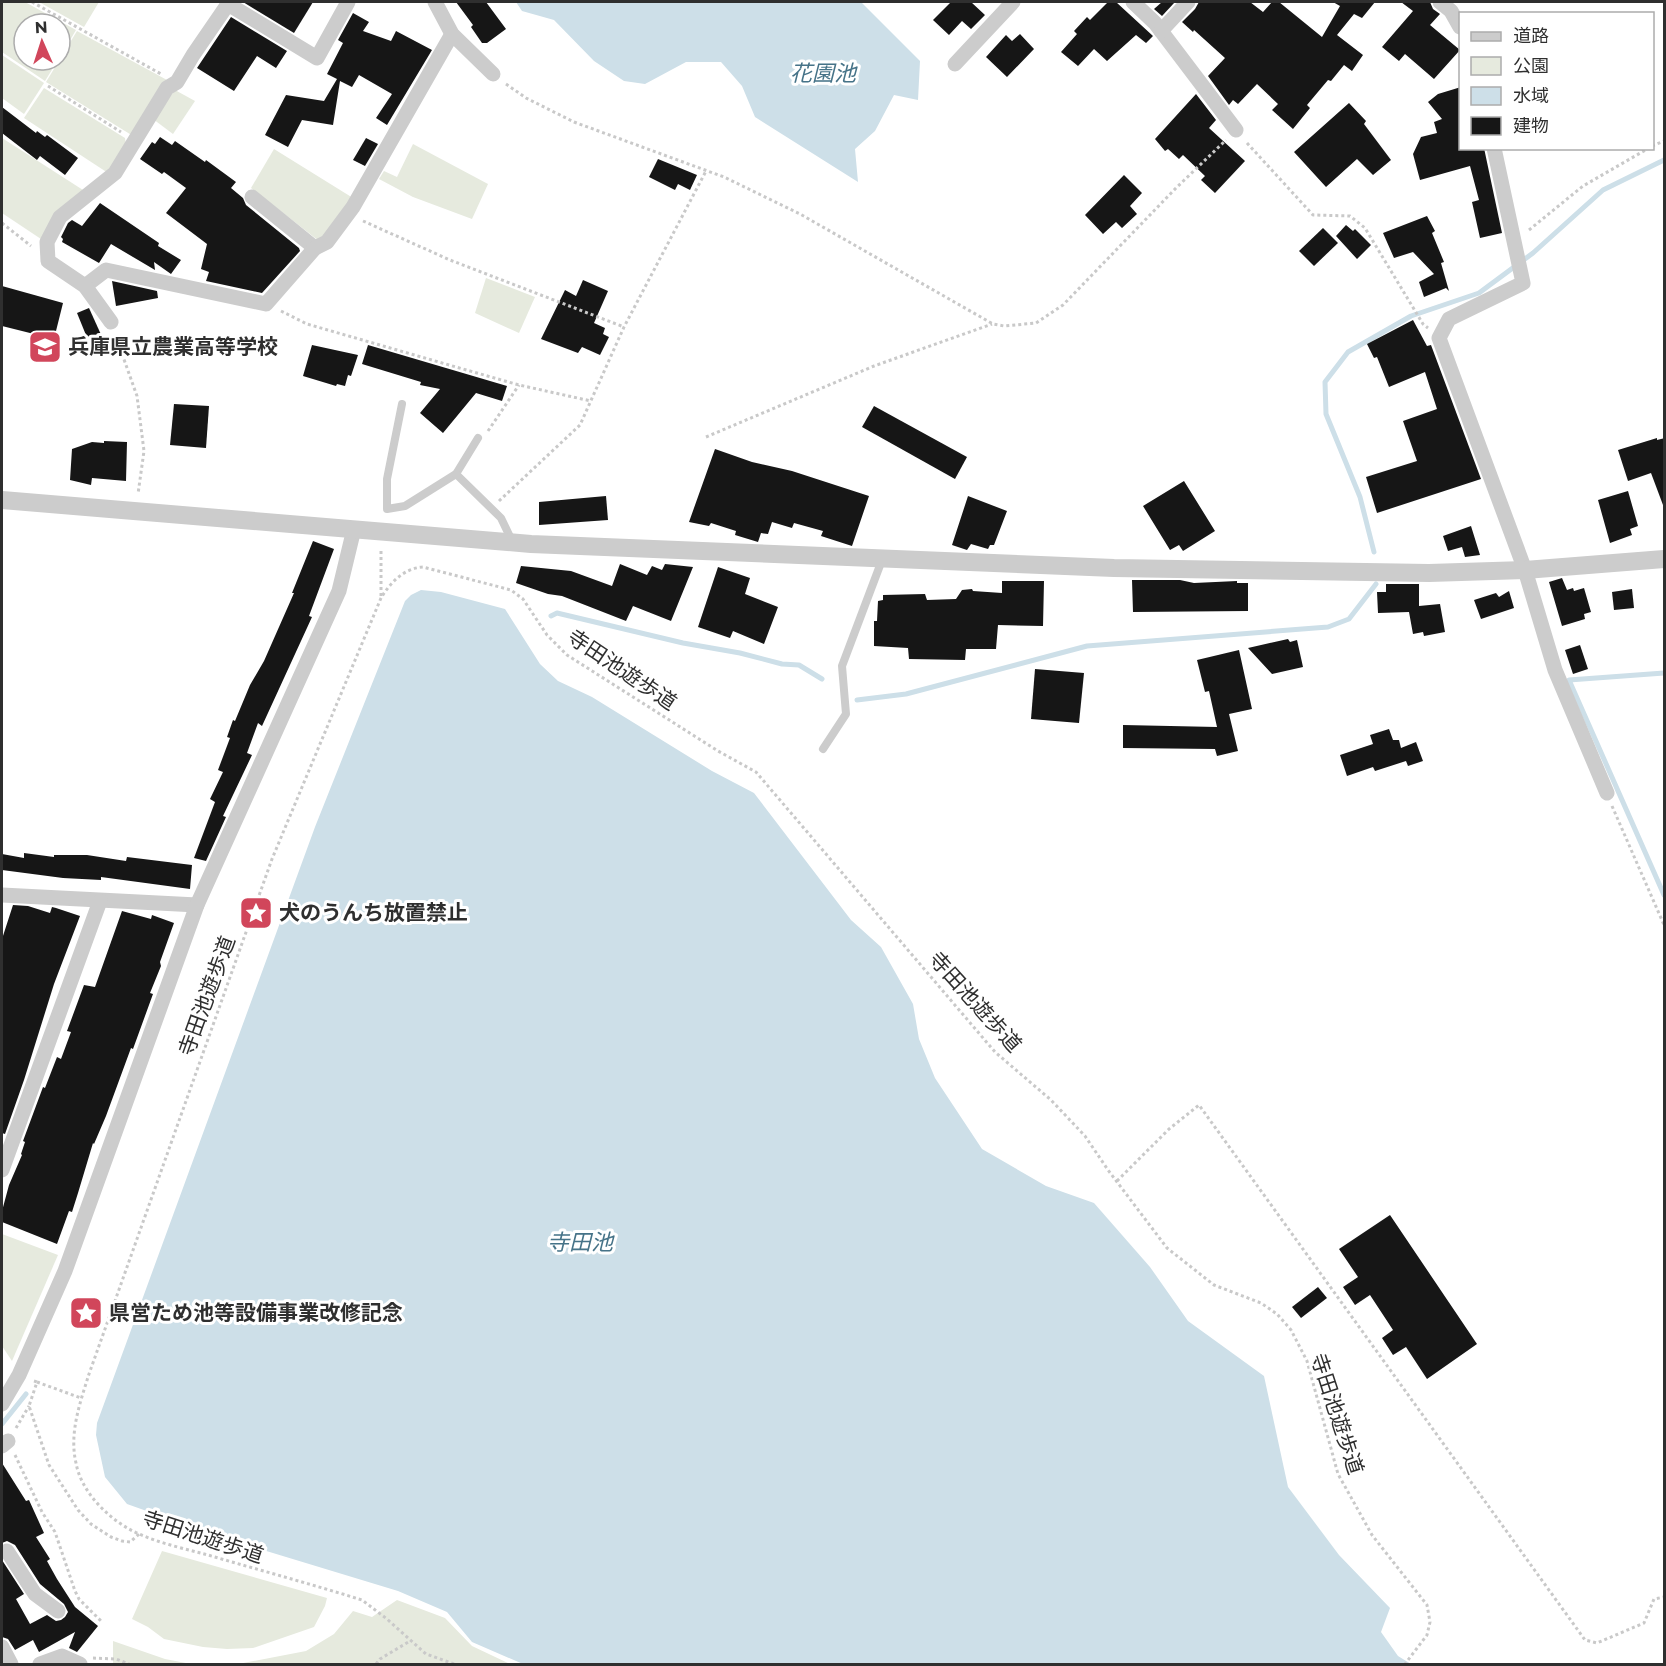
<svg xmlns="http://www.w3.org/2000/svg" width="1666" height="1666" viewBox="0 0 1666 1666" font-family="Montserrat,'Noto Sans JP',sans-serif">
  <rect width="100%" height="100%" fill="#fff"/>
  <!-- green -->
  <g fill="#e6eade">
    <path d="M2,2h23l51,28 -16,27v-33h-36v36h34l-13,21 -43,-29z"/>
    <path d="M39,2h60l-15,25z"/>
    <path d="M77,31l90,49 -34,56 -87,-54z"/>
    <path d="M2,55l42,28 -20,31 -22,-16z"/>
    <path d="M44,88l81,50 1,7 -18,28 -84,-55z"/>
    <path d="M175,90l20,11 -22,33 -20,-15z"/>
    <path d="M2,138l81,52 -39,51 -42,-28z"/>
    <path d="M413,144l75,40 -16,35 -59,-22 -34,-18 5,-8 13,6z"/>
    <path d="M274,149l79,49 -34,43 -68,-53z"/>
    <path d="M486,278l49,19 -16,36 -44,-20z"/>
    <path d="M2,1234l56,21 -46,106 -10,-15z"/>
    <path d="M162,1551l165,47 -2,8 -11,21 -61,21 -26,1 -24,-2 -39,-8 -16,-12 -16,-8z"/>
    <path d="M397,1600l48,18 27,28 38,18h-272l68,-13 28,-17 19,-23 19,6z"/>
    <path d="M113,1641l52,18 26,5h-78z"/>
  </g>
  <!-- water -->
  <g fill="#cddfe8">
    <path d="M516,2h345l59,59 -2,39 -24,-5 -19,36 -20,18 3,33 -103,-65 -13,-31 -21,-24h-35l-41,22 -21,-3 -30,-20 -40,-41 -32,-9z"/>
    <path d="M421,590l20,2 64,17 35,55 18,17 34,16 120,74 42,22 97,127 30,27 32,57 6,35 16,39 47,71 64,37 48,17 56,64 38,54 76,55 24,111 51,68 51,53 -9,24 17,24 13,8h-888l-51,-22 -25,-30 -49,-21 -184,-56 -87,-31 -22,-27 -9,-42 1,-12 218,-596 90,-226 6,-6z"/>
  </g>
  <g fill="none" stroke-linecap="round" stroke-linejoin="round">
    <!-- stream -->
    <g stroke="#cddfe8" stroke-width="5">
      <path d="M1374,552l-14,-55 -34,-83 -1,-32 23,-30 63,-36 68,-23 54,-40 70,-63 61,-30"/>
      <path d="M551,616l6,-3 126,30 57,10 42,11 17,1 23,14"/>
      <path d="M1664,673l-95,7 95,215"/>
      <path d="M857,700l49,-6 181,-48 241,-19 21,-8 27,-35"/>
      <path d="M2,1424l24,-30"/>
    </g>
  </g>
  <!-- building -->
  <g fill="#161616">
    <path d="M243,2h70l-19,31z"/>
    <path d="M456,2h30l20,27 -19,14h-5l-11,-16 2,-2z"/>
    <path d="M951,2h20l14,13 -14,14 -9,-8 -13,14 -16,-15z"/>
    <path d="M1108,2h8l37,34 -7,7 -10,-8 -29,26 -13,-12 -16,17 -17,-14 16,-18 -3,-3 13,-14 3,3z"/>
    <path d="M1162,2h13l-13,14 -8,-7z"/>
    <path d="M1199,2h51l13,10 9,-10h7l43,35 18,-31 -7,-4h42l-13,16 -8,-4 -17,21 26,20 -11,16 -8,-6 -13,16 -3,-1 -21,25 3,3 -17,21 -21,-19 6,-6 -21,-20 -19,20 -5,-4 -4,5 -21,-29 17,-18 -31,-28 -1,2 -11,-10 13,-13z"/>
    <path d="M1401,2h29l3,7 7,5 -10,11 30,25 -26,29 -29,-25 -6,7 -17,-14 31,-36z"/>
    <path d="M353,13l16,9 -6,9 28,10 5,-10 36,19 -45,75 -11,-7 16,-24 -33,-19 -7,12 -12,-6 -7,44 -31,-5 -14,27 -23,-12 21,-40 38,6 13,-22 -10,-5 16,-31 -5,-3z"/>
    <path d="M231,17l56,34 -11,17 -19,-12 -23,35 -37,-23z"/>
    <path d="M1020,34l14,15 -27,28 -21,-20 20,-22 6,6z"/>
    <path d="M1461,87v61h23l18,85 -22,5 -8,-36 7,-2 -9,-34 -50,14 -7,-26 8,-17 16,-4 -3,-11 8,-3 -14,-17 10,-8z"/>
    <path d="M1196,94l20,26 -7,8 36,33 -30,32 -14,-13 4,-4 -22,-21 -4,4 -11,-10 -3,2 -10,-12z"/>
    <path d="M1349,103l17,18 -2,3 27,36 -18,15 -16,-16 -31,28 -32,-35z"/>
    <path d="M2,107l34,26 1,-2 8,6 2,-2 31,23 -13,17 -25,-19 -3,4 -35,-27z"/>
    <path d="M160,137l12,8 3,-4 30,21 1,-2 30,22 -5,6 12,10 3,7 53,43 1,3 -38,42 -56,-12 3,-9 -8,-3 6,-25 -41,-31 20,-25 -22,-16 -2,2 -22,-15 12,-17 3,2z"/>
    <path d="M366,138l12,6 -13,22 -12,-6z"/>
    <path d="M658,159l39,16 -7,15 -12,-6 -3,6 -26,-13z"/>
    <path d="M1124,175l18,18 -12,13 7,8 -15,14 -6,-6 -13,12 -18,-19z"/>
    <path d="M100,203l59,40 -1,3 23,14 -10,14 -17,-12 1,8 -44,-26 -12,19 -37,-21 1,-3 -2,-2 7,-14 4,-3 10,6z"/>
    <path d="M1427,216l8,15 -3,2 12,29 -3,1 8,28 -3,-3 -22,9 -5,-15 15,-8 -21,-22 -19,6 -11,-25z"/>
    <path d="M1346,225l7,6 2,-2 16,16 -14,14 -21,-23z"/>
    <path d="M1323,228l15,15 -24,23 -15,-15z"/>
    <path d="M583,280l25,11 -14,32 11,5 -2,6 6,3 -9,18 -18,-8 -4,6 -37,-14 24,-49 11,6z"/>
    <path d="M112,281l45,10 1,7 -42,8z"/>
    <path d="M2,286l61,17 -9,36 -52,-13z"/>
    <path d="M89,308l14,31 -13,6 -13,-32z"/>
    <path d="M1413,320l14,26 4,-1 50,134 -104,34 -11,-36 51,-16 -14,-40 34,-12 -12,-37 -36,15 -12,-30 -3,1 -7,-14z"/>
    <path d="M312,345l46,10 -7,21 -3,-1 -3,11 -8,-2 -1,2 -33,-10z"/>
    <path d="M368,345l139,41 -5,15 -26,-8 -33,40 -23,-20 20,-24 -20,-4 1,-3 -59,-18z"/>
    <path d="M174,404l35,2 -3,42 -36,-3z"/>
    <path d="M874,406l93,51 -12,22 -93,-52z"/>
    <path d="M1657,438v2l8,-2v66l-2,1 -12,-32 -23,8 -10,-31z"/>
    <path d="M104,441l23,1 -1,39 -34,-3 -1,7 -21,-5 2,-31 20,-7 12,1z"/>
    <path d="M715,449l37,13 40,9 77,25 -17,50 -31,-10 2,-5 -29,-8 -2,5 -20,-6 -4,12 -7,-1 -3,9 -23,-7 1,-4 -25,-8 -2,3 -20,-4z"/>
    <path d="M1184,481l31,50 -32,20 -4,-6 -9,5 -27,-44z"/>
    <path d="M1628,491l10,35 -8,3 2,6 -22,8 -12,-43z"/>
    <path d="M606,496l2,24 -69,5v-23z"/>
    <path d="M968,496l39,15 -13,34h-4l-2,4 -17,-5 -4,6 -15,-5z"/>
    <path d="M1471,526l9,29 -15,2 -3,-10 -14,4 -5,-15z"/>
    <path d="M313,541l21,8 -25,67 3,1 -50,109 -4,-3 -11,30 5,2 -29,61 3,1 -20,44 -12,-3 21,-56 -5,-3 13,-27 -5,-2 12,-32 -3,-1 6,-17 2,1 15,-36 14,-24 30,-68h-2z"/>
    <path d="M620,564l27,11 5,-9 10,4 3,-6 28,3 -22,54 -38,-15 -7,15 -64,-25 -14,-2 -32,-11 5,-17 50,5 41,15z"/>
    <path d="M718,567l32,11 -5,16 33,13 -14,37 -31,-13 -3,7 -32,-11z"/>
    <path d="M1562,578l5,12 6,-2 1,3 10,-3 7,24 -7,2 1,5 -23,7 -13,-44z"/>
    <path d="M1132,580h48l14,3 43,-2v2h11v28l-115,1z"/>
    <path d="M1002,581h42l-1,45 -45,-1 -2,24h-30l-1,11 -56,-1 -1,-11 -34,-2v-25h3l1,-20 5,-1v-5l42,-1 2,6 29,-1 6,-9 10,-1 1,2 29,2z"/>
    <path d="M1386,584h33v22l21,-2 5,28 -21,4 -1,-4 -10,2 -4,-22 -31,1 -1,-21h9z"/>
    <path d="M1632,589l2,19 -20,2 -2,-18z"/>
    <path d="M1509,591l5,17 -33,11 -7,-19 22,-7 3,4z"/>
    <path d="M1288,639l2,3 7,-2 6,27 -31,7 -24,-26z"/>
    <path d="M1580,645l8,24 -15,5 -8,-24z"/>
    <path d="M1239,650l13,59 -23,5 9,37 -21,5 -2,-7 -92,-1v-23l94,2 -8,-36 -4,1 -8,-32z"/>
    <path d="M1035,669l49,4 -5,50 -48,-4z"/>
    <path d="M1389,729l4,11h6l2,8 15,-6 7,19 -15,5 -2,-5 -31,10 -2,-4 -26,9 -7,-21 33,-11 -3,-9z"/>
    <path d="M24,853l30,4v-2h33l39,6 1,-4 65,8 -2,24 -89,-12v3l-38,-2 -61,-8v-16l22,4z"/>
    <path d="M13,905l15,1 22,7 2,-6 4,1 24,8 -26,68 -30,96 -19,54 -3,-1v-194z"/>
    <path d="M122,911l29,8 1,-4 22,8 -14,39 1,4 -11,27 3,1 -20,55 -2,-1 -25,68 -12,28 -1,-1 -15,50 -6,19 -3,-1 -12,33 -55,-22v-11l7,-26 13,-30 -1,-1 4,-12 -2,-1 20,-54 2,1 12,-31 4,2 10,-27 -4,-1 17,-46 11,2z"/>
    <path d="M1390,1215l87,129 -50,35 -21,-32 -13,8 -11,-17 11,-8 -23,-35 -15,10 -12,-18 15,-10 -19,-28z"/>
    <path d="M1318,1287l9,11 -26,20 -9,-11z"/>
    <path d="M2,1463l24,38 3,-1 15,33 -8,4 14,22 -3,2 10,18 18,28 23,19 -21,26 -8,-4 6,-16 -36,20 -6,-12 -18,10 -7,-11 -6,-2v-77l22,34 -8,5 14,25 17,-9 9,6 5,-1 4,-3 3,-5 -4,-8 -24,-20 -25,-39 -8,-4 -5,2z"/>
  </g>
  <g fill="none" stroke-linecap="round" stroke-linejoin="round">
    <!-- path -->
    <g stroke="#c9c9c9" stroke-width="3" stroke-dasharray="3 3" stroke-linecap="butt">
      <path d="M32,2l129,72"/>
      <path d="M506,84l20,14 48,24 150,55 76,37 193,110 11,2 32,-3 27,-18 113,-117 50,-48"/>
      <path d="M48,86l73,46"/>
      <path d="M1247,143l66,72 37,1 15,12 58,96 5,4"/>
      <path d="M1652,146l12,-5"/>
      <path d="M363,221l87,39 174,67"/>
      <path d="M2,223l29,23"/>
      <path d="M1529,230l54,-44 66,-38"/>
      <path d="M281,311l26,13 156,45 56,16 72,16"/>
      <path d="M116,337l21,59 7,55 -6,43"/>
      <path d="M488,431l31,-46"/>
      <path d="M706,437l168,-71 118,-42"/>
      <path d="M499,501l81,-76 44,-98 82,-156"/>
      <path d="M381,596v-47"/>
      <path d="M1612,806l52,119"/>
      <path d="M1117,1181l52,-52 30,-24 386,535 12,3 47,-20 10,-24 10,-2"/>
      <path d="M34,1381l3,1 -8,24 20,59 29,45 13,14 20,13 11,4 8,1 9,-8"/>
      <path d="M37,1382l44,16"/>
      <path d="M16,1428l13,-22"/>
      <path d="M15,1455l27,57 13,20 20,59 4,8 23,23"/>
      <path d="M93,1658l23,1 13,5"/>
      <path d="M376,1664l4,-5 30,-18"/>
      <path d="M454,1664l-28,-10 -39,-35 -25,-19c-51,-16 -103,-30 -154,-45 -26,-7 -55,-13 -79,-26 -23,-13 -48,-38 -53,-66 -7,-30 4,-60 13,-89l183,-515 109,-261c9,-15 23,-30 42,-31l88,23 12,9 24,36 20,20 151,96 38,21 239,280 56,48 34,36 23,34 59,78 47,37 47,18 16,11 14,16 16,31 31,113 34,61 55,70 3,17 -3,13 -22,29"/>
    </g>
    <!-- service -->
    <g stroke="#ccc" stroke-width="8">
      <path d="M402,404l-15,75v30l18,-3 51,-32 22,-36"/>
      <path d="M456,474l45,44 11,23"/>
      <path d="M823,749l23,-35 -4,-48 40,-106"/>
    </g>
    <!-- minor -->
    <g stroke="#ccc" stroke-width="15">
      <path d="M435,2l17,32 41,40"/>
      <path d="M1133,2l22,21 81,107"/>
      <path d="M1440,2l11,9 9,16"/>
      <path d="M1161,31l27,-29"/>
      <path d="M955,64l58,-62"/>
      <path d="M1494,148l29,135 -74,36 -10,19 86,232 30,100 52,123"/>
      <path d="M252,197l63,51"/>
      <path d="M85,286l21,-16 160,34 49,-56 12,-6 26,-35 99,-173"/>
      <path d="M111,322l-26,-36 -37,-25 -1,-19 13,-25 55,-44 52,-85 10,-6 16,-27 35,-51 89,54 31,-56"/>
      <path d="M2,895l195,10"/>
      <path d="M2,1170l98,-269"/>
      <path d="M2,1404l17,-29 46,-104 132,-366 142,-314 15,-62"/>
      <path d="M2,1446l6,-5"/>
      <path d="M7,1551l28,43 23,17"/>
      <path d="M2,1647l9,17"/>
      <path d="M40,1664l22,-8 18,8"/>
    </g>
    <!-- tertiary -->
    <path stroke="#ccc" stroke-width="18" d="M2,500l529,44 583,24 315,5 96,-3 139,-11"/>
  </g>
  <!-- icons -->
  <defs>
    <symbol id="school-square" viewBox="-11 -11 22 22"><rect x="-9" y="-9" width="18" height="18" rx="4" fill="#d1465b" stroke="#fff"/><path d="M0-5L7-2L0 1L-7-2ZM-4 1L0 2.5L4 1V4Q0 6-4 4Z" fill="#fff"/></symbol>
    <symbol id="sight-square" viewBox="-11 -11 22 22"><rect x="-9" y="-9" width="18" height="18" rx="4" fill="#d1465b" stroke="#fff"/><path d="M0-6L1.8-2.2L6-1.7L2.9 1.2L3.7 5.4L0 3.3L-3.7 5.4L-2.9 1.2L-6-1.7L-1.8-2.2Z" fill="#fff"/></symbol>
  </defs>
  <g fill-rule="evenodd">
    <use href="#school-square" x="26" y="328" width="38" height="38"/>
    <use href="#sight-square" x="237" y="894" width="38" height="38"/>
    <use href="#sight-square" x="67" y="1294" width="38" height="38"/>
  </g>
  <g text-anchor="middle" stroke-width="6" stroke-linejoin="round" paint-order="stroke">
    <!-- poi labels -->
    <g font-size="21" font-weight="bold" fill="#2f2f2f" stroke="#fff" text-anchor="start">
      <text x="68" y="354">兵庫県立農業高等学校</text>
      <text x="279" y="920">犬のうんち放置禁止</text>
      <text x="109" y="1320">県営ため池等設備事業改修記念</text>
    </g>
    <!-- street labels -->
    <g font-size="21" fill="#2f2f2f" stroke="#fff">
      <text transform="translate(622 670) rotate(34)" y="7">寺田池遊歩道</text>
      <text transform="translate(207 996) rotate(-70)" y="7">寺田池遊歩道</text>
      <text transform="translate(975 1002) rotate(48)" y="7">寺田池遊歩道</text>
      <text transform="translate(1337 1414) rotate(72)" y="7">寺田池遊歩道</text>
      <text transform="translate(203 1537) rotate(18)" y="7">寺田池遊歩道</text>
    </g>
    <!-- water labels -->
    <g font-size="22" font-style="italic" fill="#467388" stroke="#fff">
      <text x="823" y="81">花園池</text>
      <text x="580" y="1250">寺田池</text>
    </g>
  </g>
  <!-- border -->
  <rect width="1666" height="1666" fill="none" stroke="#2f2f2f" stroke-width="6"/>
  <!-- legend -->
  <rect x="1459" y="12" width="195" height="138" fill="#ffffff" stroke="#acacac" stroke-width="1.5"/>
  <rect x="1471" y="32" width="30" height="9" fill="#cccccc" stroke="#acacac" stroke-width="1.5"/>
  <text x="1513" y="42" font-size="18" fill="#2f2f2f">道路</text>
  <rect x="1471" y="57" width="30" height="18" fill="#e6eade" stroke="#acacac" stroke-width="1.5"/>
  <text x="1513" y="72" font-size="18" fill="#2f2f2f">公園</text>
  <rect x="1471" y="87" width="30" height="18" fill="#cddfe8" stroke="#acacac" stroke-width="1.5"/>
  <text x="1513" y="102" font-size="18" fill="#2f2f2f">水域</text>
  <rect x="1471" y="117" width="30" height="18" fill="#161616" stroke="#acacac" stroke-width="1.5"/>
  <text x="1513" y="132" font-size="18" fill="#2f2f2f">建物</text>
  <!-- north arrow -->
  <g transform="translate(42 42) rotate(357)"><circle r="28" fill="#ffffff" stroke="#acacac" stroke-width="1.5"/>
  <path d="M0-4.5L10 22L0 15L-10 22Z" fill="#d1465b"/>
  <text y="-9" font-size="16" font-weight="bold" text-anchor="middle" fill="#2f2f2f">N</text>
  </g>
</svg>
